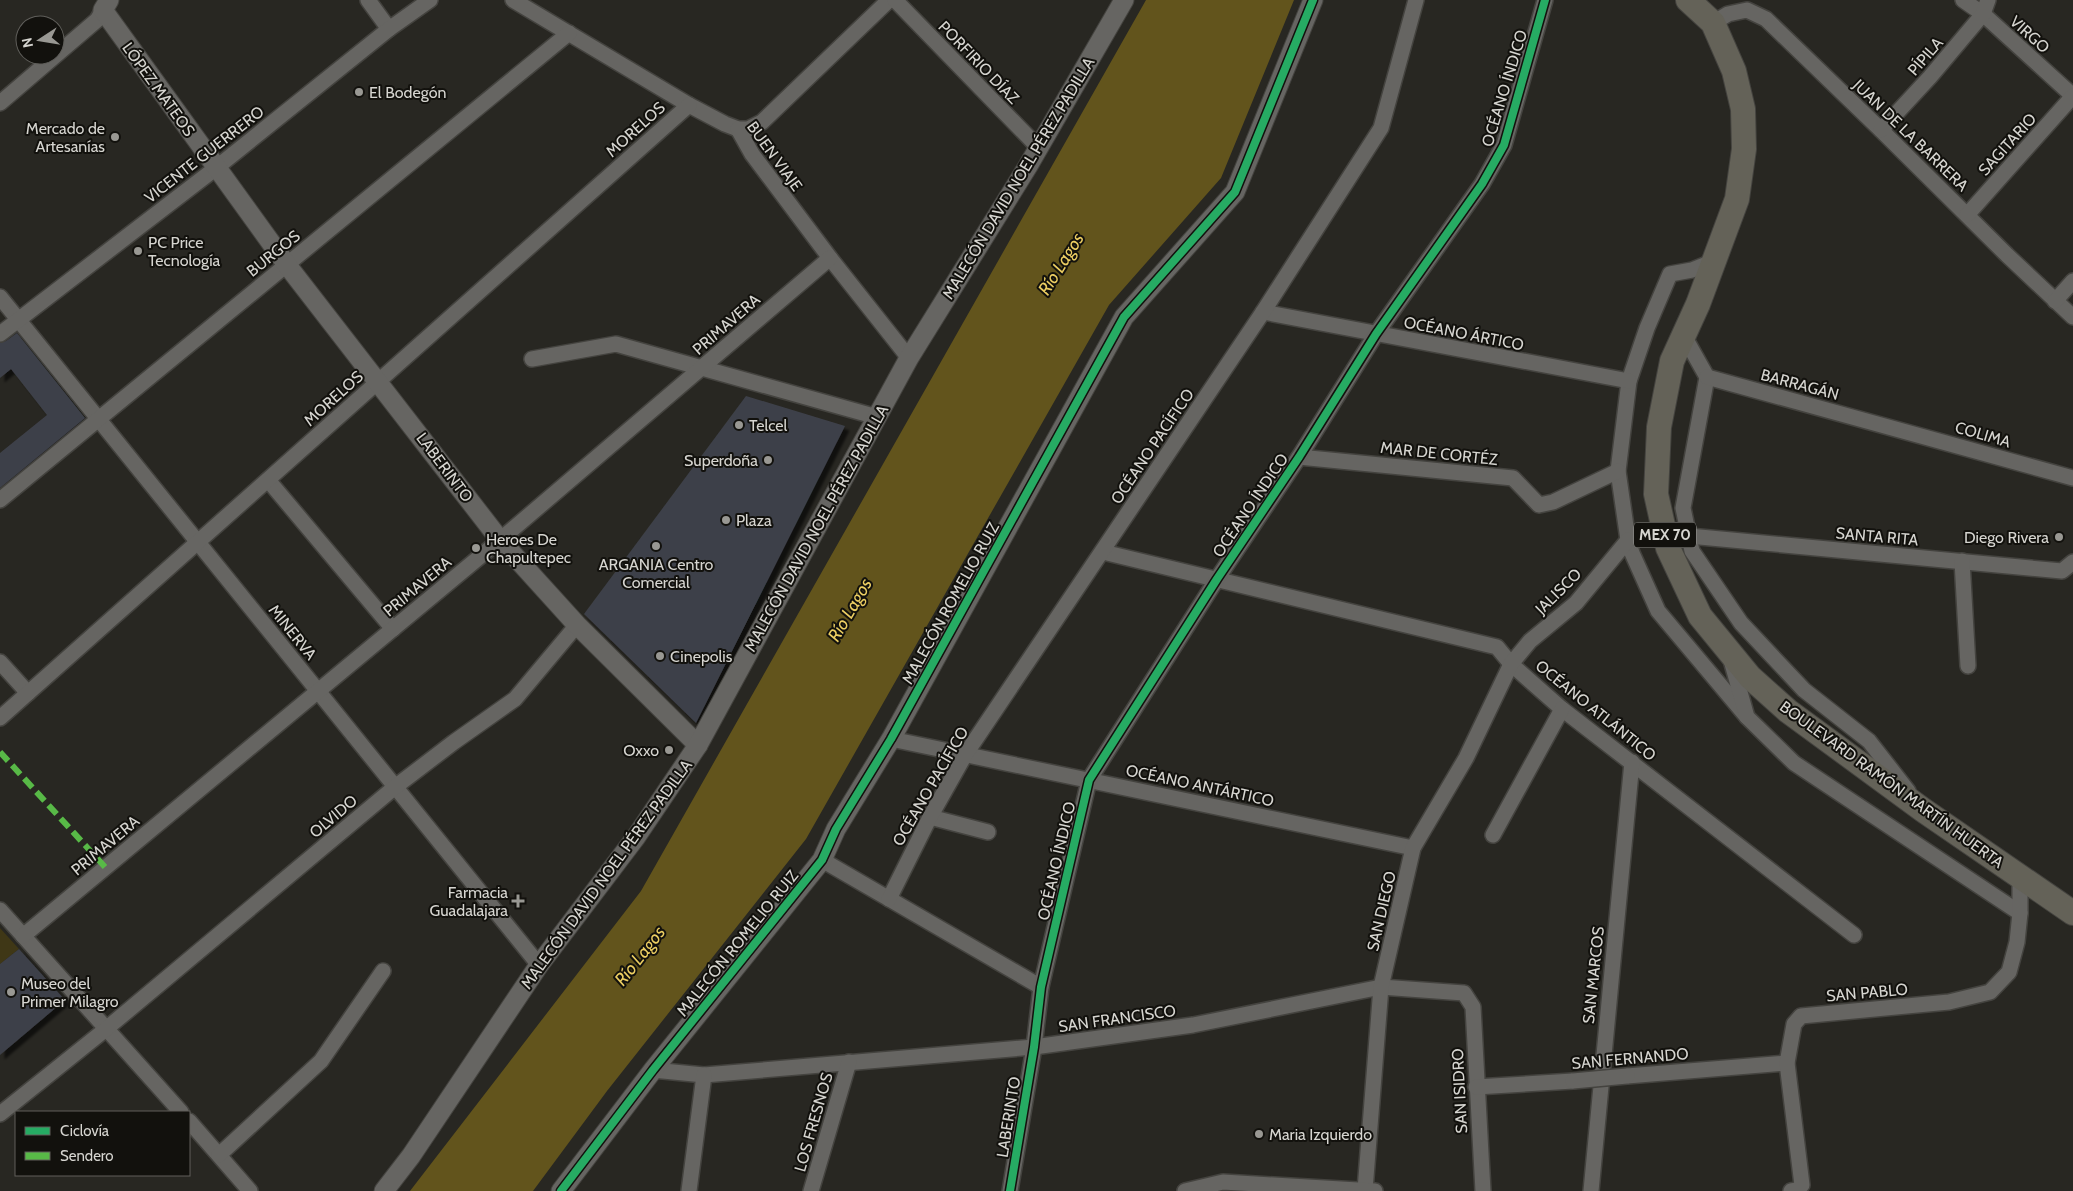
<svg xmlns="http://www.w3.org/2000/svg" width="2073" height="1191" viewBox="0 0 2073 1191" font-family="Cabin,sans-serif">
  <defs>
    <filter id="shadow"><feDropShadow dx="4.5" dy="4.5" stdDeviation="1" flood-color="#0009"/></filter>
  </defs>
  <rect width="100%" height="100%" fill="#282722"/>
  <!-- green -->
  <path fill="#3f3716" d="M0,928l19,21 -19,15z"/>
  <!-- water -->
  <path fill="#62541c" d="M1146,0h148l-73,178 -112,127 -303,534 -199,252 -74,100h-123l231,-300z"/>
  <!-- building -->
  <g fill="#3e4049" filter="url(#shadow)">
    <path d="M17,333l68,85 -85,70v-35l47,-38 -36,-46 -11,9v-35l6,-2z"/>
    <path d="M746,396l99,30 -149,297 -112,-109z"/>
    <path d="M19,949l46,51 -65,55v-91z"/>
  </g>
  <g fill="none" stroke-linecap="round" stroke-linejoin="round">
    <defs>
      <g id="minor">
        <path d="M368,0l21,29"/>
        <path d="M513,0l176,105 36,19 13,5h10l14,-7 127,-122"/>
        <path d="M895,0l144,148"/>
        <path d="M1963,0l20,14 90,82"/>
        <path d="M1713,23l15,-9 19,-4 19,9 115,111 126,125 66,62"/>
        <path d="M0,103l97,-83 6,-10"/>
        <path d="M738,129l14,25 78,104 79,100"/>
        <path d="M1881,130l49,-53 53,-63 5,-14"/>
        <path d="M1967,215l106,-119"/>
        <path d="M1712,262l-20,8 -22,4 -23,54 -18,53 -11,90 10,69 4,13 26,58 89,106"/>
        <path d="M0,297l539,668"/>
        <path d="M2055,301l18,-20"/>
        <path d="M1263,312l366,69"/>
        <path d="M0,334l216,-166 173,-139 41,-29"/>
        <path d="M1684,336l23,41 -24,131 9,43 49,72 63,67 65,51 39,50"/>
        <path d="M532,359l84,-15 261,73"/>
        <path d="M1707,377l366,101"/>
        <path d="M1299,457l214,21 26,27 14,-3 65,-31"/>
        <path d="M268,480l125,149"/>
        <path d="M0,500l569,-467"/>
        <path d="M1689,536l373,35 11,-9"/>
        <path d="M1103,552l394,95 14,17 51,45 292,226"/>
        <path d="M1962,561l6,105"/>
        <path d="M1731,660l16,57 47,46 226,150"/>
        <path d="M0,662l28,31"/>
        <path d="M0,718l689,-613"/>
        <path d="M891,739l522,109"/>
        <path d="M930,817l58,15"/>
        <path d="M1493,835l69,-126"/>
        <path d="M822,860l219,127"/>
        <path d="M889,899l41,-82 35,-62 298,-443 118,-184 35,-128"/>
        <path d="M0,910l181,202"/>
        <path d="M23,936l477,-396 330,-282"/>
        <path d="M653,1070l51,5 330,-28 159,-22 188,-38 83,6 9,14 10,184"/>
        <path d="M1627,1076l160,-13"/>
        <path d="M1476,1087l97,-6"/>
        <path d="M0,1114l106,-85 289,-242 59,-45 61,-43 62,-74"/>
        <path d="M189,1121l61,70"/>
        <path d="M219,1155l102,-94 62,-90"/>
        <path d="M1365,1190l16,-203 32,-139 53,-90 45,-94 19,-23 46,-38 52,-63"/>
        <path d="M689,1191l15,-116"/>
        <path d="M811,1191l38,-129"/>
        <path d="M1010,1191l24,-144 7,-60 48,-207 128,-201 82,-122 77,-123 106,-150 22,-39 41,-145"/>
        <path d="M1185,1191l38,-9 152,9"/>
        <path d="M1591,1191l41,-429"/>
        <path d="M1791,1191l6,-1 5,-5 -15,-122 7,-39 7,-8 148,-14 41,-10 19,-20 8,-30 3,-29v-37"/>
      </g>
      <g id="tertiary">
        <path d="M109,0l-6,10 184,255 213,275 77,85 121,120"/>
        <path d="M384,1191l27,-35 128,-191 97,-128 62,-92 211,-387 119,-192 96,-166"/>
        <path d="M561,1191l92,-121 169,-210 14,-31 55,-90 233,-422 111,-125 78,-192"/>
      </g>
      <path id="primary" d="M1688,0l25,23 21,48 9,38 1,40 -7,50 -39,105 -26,57 -13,66 -3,67 12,54 32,68 50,61 38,34 135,99 150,103"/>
    </defs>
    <!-- minor casing -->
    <use href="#minor" stroke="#44433f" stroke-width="18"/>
    <!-- tertiary casing -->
    <use href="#tertiary" stroke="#44433f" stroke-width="21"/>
    <!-- primary casing -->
    <use href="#primary" stroke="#44433f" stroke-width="26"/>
    <!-- minor -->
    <use href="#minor" stroke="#666562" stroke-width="15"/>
    <!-- tertiary -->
    <use href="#tertiary" stroke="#666562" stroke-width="19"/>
    <!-- primary -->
    <use href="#primary" stroke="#646258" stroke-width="24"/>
    <defs>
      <path id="minor-bridge" d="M1573,1081l54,-5"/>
    </defs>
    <!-- minor-bridge casing -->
    <use href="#minor-bridge" stroke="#44433f" stroke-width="18" stroke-linecap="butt"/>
    <!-- minor-bridge -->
    <use href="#minor-bridge" stroke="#666562" stroke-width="15"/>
    <!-- quiet -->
    <path stroke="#58b947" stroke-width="6" stroke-dasharray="12 6" stroke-linecap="butt" d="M0,752l105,115"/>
    <defs>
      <g id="cycleway">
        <path d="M561,1191l92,-121 169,-210 14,-31 55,-90 233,-422 111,-125 78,-192"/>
        <path d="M1010,1191l24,-144 7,-60 48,-207 128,-201 82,-122 77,-123 106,-150 22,-39 41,-145"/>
      </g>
    </defs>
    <!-- cycleway casing -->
    <use href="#cycleway" stroke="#12110d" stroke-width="11"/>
    <!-- cycleway -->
    <use href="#cycleway" stroke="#26ab63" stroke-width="8"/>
  </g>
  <!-- markers -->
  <g fill="#999893" stroke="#12110d" stroke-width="2">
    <circle cx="359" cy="92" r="5"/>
    <circle cx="115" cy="137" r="5"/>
    <circle cx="138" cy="251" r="5"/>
    <circle cx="739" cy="425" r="5"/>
    <circle cx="768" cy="460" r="5"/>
    <circle cx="726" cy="520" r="5"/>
    <circle cx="2059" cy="537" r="5"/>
    <circle cx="656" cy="546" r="5"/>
    <circle cx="476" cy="548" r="5"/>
    <circle cx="660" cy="656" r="5"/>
    <circle cx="669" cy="750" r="5"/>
    <path d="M515.5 893.5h5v5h5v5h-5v5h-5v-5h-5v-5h5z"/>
    <circle cx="11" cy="992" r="5"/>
    <circle cx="1259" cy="1134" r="5"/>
  </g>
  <g text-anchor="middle" stroke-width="4" stroke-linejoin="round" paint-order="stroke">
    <!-- shield labels -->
    <rect fill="#12110d" stroke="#9b9a96" stroke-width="1" x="1634" y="522.5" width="62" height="25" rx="4"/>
    <g font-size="15" font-weight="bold" fill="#d6d5d0">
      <text x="1665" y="540">MEX 70</text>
    </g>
    <!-- street labels -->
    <g font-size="16" fill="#d6d5d0" stroke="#12110d">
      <text transform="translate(2030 34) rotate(42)" y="6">VIRGO</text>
      <text transform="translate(1925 56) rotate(-49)" y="6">PÍPILA</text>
      <text transform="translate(979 62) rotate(46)" y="6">PORFIRIO DÍAZ</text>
      <text transform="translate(1504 88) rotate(-73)" y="6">OCÉANO ÍNDICO</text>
      <text transform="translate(159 89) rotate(54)" y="6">LÓPEZ MATEOS</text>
      <text transform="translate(635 129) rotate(-42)" y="6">MORELOS</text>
      <text transform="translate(1911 135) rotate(44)" y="6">JUAN DE LA BARRERA</text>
      <text transform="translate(2007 144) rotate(-48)" y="6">SAGITARIO</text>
      <text transform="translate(204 154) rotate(-38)" y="6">VICENTE GUERRERO</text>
      <text transform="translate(775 156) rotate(54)" y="6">BUEN VIAJE</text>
      <text transform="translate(1018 178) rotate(-59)" y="6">MALECÓN DAVID NOEL PÉREZ PADILLA</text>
      <text transform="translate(273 253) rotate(-39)" y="6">BURGOS</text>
      <text transform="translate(726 324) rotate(-41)" y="6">PRIMAVERA</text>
      <text transform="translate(1464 333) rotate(11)" y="6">OCÉANO ÁRTICO</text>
      <text transform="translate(1800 384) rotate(15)" y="6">BARRAGÁN</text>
      <text transform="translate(333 398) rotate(-42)" y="6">MORELOS</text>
      <text transform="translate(1983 434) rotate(16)" y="6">COLIMA</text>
      <text transform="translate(1152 446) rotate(-56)" y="6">OCÉANO PACÍFICO</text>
      <text transform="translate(1439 453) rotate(6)" y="6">MAR DE CORTÉZ</text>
      <text transform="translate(445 467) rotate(53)" y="6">LABERINTO</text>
      <text transform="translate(1250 505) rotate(-56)" y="6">OCÉANO ÍNDICO</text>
      <text transform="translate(816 528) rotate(-61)" y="6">MALECÓN DAVID NOEL PÉREZ PADILLA</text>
      <text transform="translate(1877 536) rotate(5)" y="6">SANTA RITA</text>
      <text transform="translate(417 586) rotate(-40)" y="6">PRIMAVERA</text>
      <text transform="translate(1558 591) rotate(-45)" y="6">JALISCO</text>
      <text transform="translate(950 603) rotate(-61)" y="6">MALECÓN ROMELIO RUIZ</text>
      <text transform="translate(293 632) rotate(51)" y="6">MINERVA</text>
      <text transform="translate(1596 710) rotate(39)" y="6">OCÉANO ATLÁNTICO</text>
      <text transform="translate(1892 784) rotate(36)" y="6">BOULEVARD RAMÓN MARTÍN HUERTA</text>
      <text transform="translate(1200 785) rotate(12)" y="6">OCÉANO ANTÁRTICO</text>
      <text transform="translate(930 786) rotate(-60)" y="6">OCÉANO PACÍFICO</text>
      <text transform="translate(333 816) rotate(-40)" y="6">OLVIDO</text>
      <text transform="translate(105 845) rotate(-40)" y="6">PRIMAVERA</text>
      <text transform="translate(1056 861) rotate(-77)" y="6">OCÉANO ÍNDICO</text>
      <text transform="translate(606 874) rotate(-54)" y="6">MALECÓN DAVID NOEL PÉREZ PADILLA</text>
      <text transform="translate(1381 911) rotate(-77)" y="6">SAN DIEGO</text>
      <text transform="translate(737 943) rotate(-51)" y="6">MALECÓN ROMELIO RUIZ</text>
      <text transform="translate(1593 975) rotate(-84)" y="6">SAN MARCOS</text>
      <text transform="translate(1867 992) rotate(-5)" y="6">SAN PABLO</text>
      <text transform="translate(1117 1018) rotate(-8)" y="6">SAN FRANCISCO</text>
      <text transform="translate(1630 1058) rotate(-5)" y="6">SAN FERNANDO</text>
      <text transform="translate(1459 1091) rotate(-93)" y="6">SAN ISIDRO</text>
      <text transform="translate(1008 1117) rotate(-81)" y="6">LABERINTO</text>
      <text transform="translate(813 1122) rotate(-74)" y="6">LOS FRESNOS</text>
    </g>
    <!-- poi labels -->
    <g font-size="16" fill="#d6d5d0" stroke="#12110d" text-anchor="start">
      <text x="369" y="98">El Bodegón</text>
      <text x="105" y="134" text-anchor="end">Mercado de<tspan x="105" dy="18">Artesanías</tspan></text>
      <text x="148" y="248">PC Price<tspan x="148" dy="18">Tecnología</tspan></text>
      <text x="749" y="431">Telcel</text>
      <text x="758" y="466" text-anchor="end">Superdoña</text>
      <text x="736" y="526">Plaza</text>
      <text x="2049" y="543" text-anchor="end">Diego Rivera</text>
      <text x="486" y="545">Heroes De<tspan x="486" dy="18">Chapultepec</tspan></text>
      <text x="656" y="570" text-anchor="middle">ARGANIA Centro<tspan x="656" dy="18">Comercial</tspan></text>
      <text x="670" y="662">Cinepolis</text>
      <text x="659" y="756" text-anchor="end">Oxxo</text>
      <text x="508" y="898" text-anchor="end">Farmacia<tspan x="508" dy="18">Guadalajara</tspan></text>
      <text x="21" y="989">Museo del<tspan x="21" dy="18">Primer Milagro</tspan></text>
      <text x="1269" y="1140">Maria Izquierdo</text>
    </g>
    <!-- water labels -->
    <g font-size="18" font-style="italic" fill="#ecce62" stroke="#12110d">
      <text transform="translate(1061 264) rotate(-58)" y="6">Río Lagos</text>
      <text transform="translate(850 610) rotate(-60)" y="6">Río Lagos</text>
      <text transform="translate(640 956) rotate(-52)" y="6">Río Lagos</text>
    </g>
  </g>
  <!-- legend -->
  <rect x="15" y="1111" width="175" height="65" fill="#12110d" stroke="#605f5b"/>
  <rect x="25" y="1127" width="25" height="8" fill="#26ab63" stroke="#605f5b"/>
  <text x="60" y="1136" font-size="15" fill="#d6d5d0">Ciclovía</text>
  <rect x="25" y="1152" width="25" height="8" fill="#58b947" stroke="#605f5b"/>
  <text x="60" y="1161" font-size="15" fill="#d6d5d0">Sendero</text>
  <!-- north arrow -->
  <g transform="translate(40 40) rotate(258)"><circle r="24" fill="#12110d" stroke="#605f5b"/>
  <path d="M0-4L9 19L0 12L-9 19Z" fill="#999893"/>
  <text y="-8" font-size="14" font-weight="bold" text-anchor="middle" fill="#d6d5d0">N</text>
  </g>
</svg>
